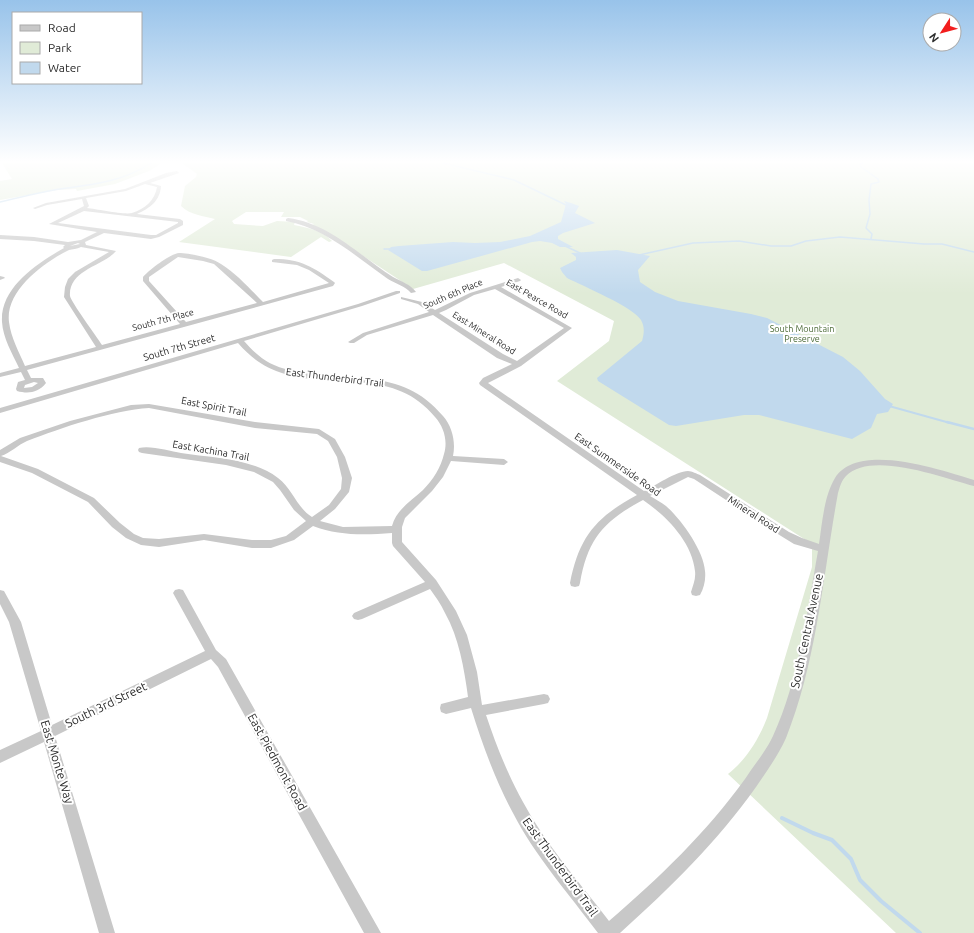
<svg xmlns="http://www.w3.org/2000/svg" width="974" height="933" viewBox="0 0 974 933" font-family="Ubuntu,sans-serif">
  <rect width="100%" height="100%" fill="#fff"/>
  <!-- green -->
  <g fill="#e0ebd7">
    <path d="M2,163h160l-13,8 -34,13 -38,7 -1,-2 -19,1 -57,10v-19l12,-2z"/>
    <path d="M182,163h792v770h-78l-168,-159c18,-14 31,-35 39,-56l45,-151v-23l-255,-163 52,-40 5,-20 -110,-58 -91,26 -74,-49 -27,-15 2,-1 -7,-2 1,-1 -8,-4h-19l3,-5h-38l-14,9 2,3 29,2 14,-5 18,1 -1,3c14,3 28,5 38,16l-3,1 -8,-5 -30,20 -112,-15 36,-23c-11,-3 -25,-4 -34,-13l4,-20 11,-9 1,-3z"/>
  </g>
  <!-- water -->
  <g fill="#c1d9ed">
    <path d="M564,201l7,2 8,3 -4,7 20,10 -32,10 -5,3v3l15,8h-13l-8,-4 -12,-2 -8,1 -105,29h-5l-34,-21 3,-3 8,-1 54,-4 22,1 25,-1 30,-6 31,-14 5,-18z"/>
    <path d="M617,250l33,6 -12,14 2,12 15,10 23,9 73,13 16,4 76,39 17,14 25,28 8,5 -5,8 -11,2 -6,14 -19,11 -93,-24h-15l-68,11 -7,-1 -71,-44 -1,-3 45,-37c2,-7 3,-14 -1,-21 -8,-13 -58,-34 -74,-42l-5,-6 -2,-4 16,-8v-3l-5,-4z"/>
  </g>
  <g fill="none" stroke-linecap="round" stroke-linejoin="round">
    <!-- stream-far3 -->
    <g stroke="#c1d9ed" stroke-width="1.5">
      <path d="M443,163l71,17 52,25 1,2"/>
      <path d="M863,163l-3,1 1,3 17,12 1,3 -8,2 -2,16 1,14 -4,14 6,6 -1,5"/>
      <path d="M0,202c18,-4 36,-9 54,-12 34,-5 67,-7 97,-27"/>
      <path d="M565,246l15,7"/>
      <path d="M384,249h8"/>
      <path d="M639,255l54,-12 46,-2 32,5h20l15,-5 34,-4 84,7h18l32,8"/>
    </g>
    <!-- stream-far2 -->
    <path stroke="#c1d9ed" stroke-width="2" d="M889,406l61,17"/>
    <!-- stream-far1 -->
    <path stroke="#c1d9ed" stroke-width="2.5" d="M947,422l27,7"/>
    <!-- stream -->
    <path stroke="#c1d9ed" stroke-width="4" d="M782,818l31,15 19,7 19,19 9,21 21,21 39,32"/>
    <!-- minor -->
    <g fill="#c8c8c8" fill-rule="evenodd">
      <path d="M177,171l2,2 -29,10 11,3c-1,15 -11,22 -24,28l43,5 3,2v4l-24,12 -8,2 -47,-6 -19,9 1,3 30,6c-9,10 -21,13 -31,20 -9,5 -16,14 -15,25 1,6 27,41 32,49l78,-21 -37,-43v-4c6,-7 27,-23 36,-24 10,0 34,5 42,11 16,10 29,25 42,38l66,-19 -20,-13 -12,-5 -25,-3v-2l2,-1c27,0 39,8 60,23l1,1 -2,3 -306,84 4,8h12l3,5c-8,10 -18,11 -29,8l-1,-2 2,-7 7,-2 -4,-8 -21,5v-4l19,-5c-7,-15 -16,-30 -17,-46 -2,-35 36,-59 62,-74l-1,-1 2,-2 -31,-4 -34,-2v-4l34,2 34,5 13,-2 16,-8 -48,-8 35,-18 -2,-7 -35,6 -12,4 -2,-1 13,-5 79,-14 41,-16zM145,184l12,3c-2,13 -12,22 -25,26 -8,2 -35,-4 -45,-5l2,-2 -3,-8 40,-7zM84,211l94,11v1l-22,12h-5l-93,-12zM78,243l2,1 -10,2zM81,247l28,5 -34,20 -7,7 -3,8 -1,10 32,50 -71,19c-6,-14 -14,-28 -16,-44 -4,-31 35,-60 60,-72 3,-1 8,-1 12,-3zM178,257l25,4 11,3 43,39 -71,19 -37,-41v-4zM34,382l4,1 -6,4 -8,1 1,-3z"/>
      <path d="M288,218c41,5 72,38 105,59 9,5 17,7 23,15l-5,1c-6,-7 -15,-9 -23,-14 -33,-23 -63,-51 -102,-58v-2z"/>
      <path d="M0,276l4,1 1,1 -5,2z"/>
      <path d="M518,278l3,2 -1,1 -19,6 71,41 -51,38 -33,17 156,108c11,-5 32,-20 44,-20 4,0 9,3 12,4l89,57 13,6 17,6c3,-20 5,-48 16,-66 23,-37 106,-8 139,2v6c-31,-8 -103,-36 -128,-10 -5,5 -6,11 -8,17 -15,82 -21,168 -52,245 -8,18 -20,34 -30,49 -39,55 -86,101 -136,146h-22c-29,-39 -63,-77 -85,-120 -18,-33 -31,-70 -42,-105l-25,6 -5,-2 -1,-4 1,-4 27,-7c-4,-29 -9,-59 -23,-84 -4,-9 -10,-17 -15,-24l-68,30 -4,1 -4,-1 -2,-3 2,-3 71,-31 -32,-36 -1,-3v-10c-27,2 -53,3 -79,-7l-19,14 -23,8h-19l-48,-8 -45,7 -18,-2 -15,-7 -14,-11 -24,-25 -56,-29 -32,-11v-12l20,-12 50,-17 61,-16 18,-1 106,18 64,7 16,10 10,18 7,21 -3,14 -14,17 -15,12 23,6 49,-1c4,-16 20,-26 31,-36 10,-10 18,-23 21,-36 4,-13 0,-27 -9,-37 -40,-49 -97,-28 -150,-43 -20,-6 -33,-15 -47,-31l-238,70v-5l358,-104 38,-13h4v2l-38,13 -118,35c13,15 26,25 46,29 55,14 111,-5 153,46 9,10 13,26 10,40l51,3 4,3 -4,3 -53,-4 -8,16 -11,14 -27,27 -3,9v15l34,38 20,31 11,24 10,37 5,33 62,-11 4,1 2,4 -2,4 -4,1 -58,11c10,30 22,60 37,87 23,43 57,81 86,119 50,-43 97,-88 136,-142 9,-14 21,-28 28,-43 26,-56 34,-124 45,-185l-24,-7 -13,-8 -87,-57 -6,-2 -38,19c5,3 11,6 16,10 15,13 38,45 39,65 1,8 -1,17 -5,24l-4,1 -4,-1 -1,-3c2,-7 5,-13 4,-21 -3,-30 -30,-56 -52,-71 -39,21 -55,38 -63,83l-1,3 -4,1 -4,-1 -1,-3c9,-46 26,-66 67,-88l-157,-110 -1,-2 4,-5 29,-14 -15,-6 -64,-43 -66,20 -13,8h-4l-2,-1 15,-9 66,-21 -11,-8 -17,-5v-2l21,5 13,8 35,-17zM495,289l69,39 -47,33 -14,-7 -64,-41 7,-3 28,-15zM149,408l106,20 62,6 11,7 9,16 5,21 -1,11 -12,16 -17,12c-15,-9 -20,-29 -34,-39 -26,-20 -66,-20 -97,-25 -11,-2 -31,-8 -42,-5l-1,2 1,2 3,1 84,12 28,7 19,10 7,8 14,20 12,11 -20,15 -15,4h-19l-48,-6 -45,5 -16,-1 -9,-4 -14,-11 -26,-25 -56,-29 -37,-13c9,-3 17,-11 26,-15 34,-13 86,-31 122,-33z"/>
      <path d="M179,589l4,1 33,60 10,9 155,274h-17l-146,-266 -7,-8 -156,77 60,197h-16l-55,-191 -44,21v-13l41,-19 -32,-109 -9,-18v-14l4,1 17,31 31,103 153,-74 -32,-58 2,-3z"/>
    </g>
  </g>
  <!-- sky -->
  <linearGradient id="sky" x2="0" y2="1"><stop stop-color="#98c3ea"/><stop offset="0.55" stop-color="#fff"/><stop offset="1" stop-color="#fff" stop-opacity="0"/></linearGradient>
  <rect width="974" height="294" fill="url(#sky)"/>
  <g text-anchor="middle" stroke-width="4" stroke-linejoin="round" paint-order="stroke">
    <!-- far-street labels -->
    <g font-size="9" fill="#2b2b2b" stroke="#fff">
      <text transform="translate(453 294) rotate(-23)" y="3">South 6th Place</text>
      <text transform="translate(537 299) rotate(30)" y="3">East Pearce Road</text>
      <text transform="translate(163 320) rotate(-15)" y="3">South 7th Place</text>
      <text transform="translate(484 333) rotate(32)" y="3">East Mineral Road</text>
    </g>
    <!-- far-park labels -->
    <g font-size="9" fill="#4b6a36" stroke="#fff">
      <text x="802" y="332">South Mountain<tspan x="802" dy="10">Preserve</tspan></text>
    </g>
    <!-- street labels -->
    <g font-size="10" fill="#2b2b2b" stroke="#fff">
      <text transform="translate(179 347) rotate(-16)" y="4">South 7th Street</text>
      <text transform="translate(335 377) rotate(7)" y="4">East Thunderbird Trail</text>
      <text transform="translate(214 406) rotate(11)" y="4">East Spirit Trail</text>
      <text transform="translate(211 450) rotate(10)" y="4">East Kachina Trail</text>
      <text transform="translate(618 464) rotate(35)" y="4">East Summerside Road</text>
      <text transform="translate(754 514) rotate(33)" y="4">Mineral Road</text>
    </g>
    <!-- near-street labels -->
    <g font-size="12" fill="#2b2b2b" stroke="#fff">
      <text transform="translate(807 631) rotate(-78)" y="4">South Central Avenue</text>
      <text transform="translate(106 705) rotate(-26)" y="4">South 3rd Street</text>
      <text transform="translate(57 762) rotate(73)" y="4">East Monte Way</text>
      <text transform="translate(277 762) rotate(61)" y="4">East Piedmont Road</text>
      <text transform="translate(560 867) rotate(54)" y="4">East Thunderbird Trail</text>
    </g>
  </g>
  <!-- legend -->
  <rect x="12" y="12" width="130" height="72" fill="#ffffff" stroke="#aaaaaa"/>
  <rect x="20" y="25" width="20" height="6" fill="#c8c8c8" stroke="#aaaaaa"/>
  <text x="48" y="32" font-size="12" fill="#2b2b2b">Road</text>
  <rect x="20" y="42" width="20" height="12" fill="#e0ebd7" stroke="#aaaaaa"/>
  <text x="48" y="52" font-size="12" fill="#2b2b2b">Park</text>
  <rect x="20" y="62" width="20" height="12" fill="#c1d9ed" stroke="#aaaaaa"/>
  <text x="48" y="72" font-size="12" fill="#2b2b2b">Water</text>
  <!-- north arrow -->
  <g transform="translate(942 32) rotate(234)"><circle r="19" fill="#ffffff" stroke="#aaaaaa"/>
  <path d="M0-3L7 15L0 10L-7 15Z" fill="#f21e1e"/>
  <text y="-6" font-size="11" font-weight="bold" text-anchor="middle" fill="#2b2b2b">N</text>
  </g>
</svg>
